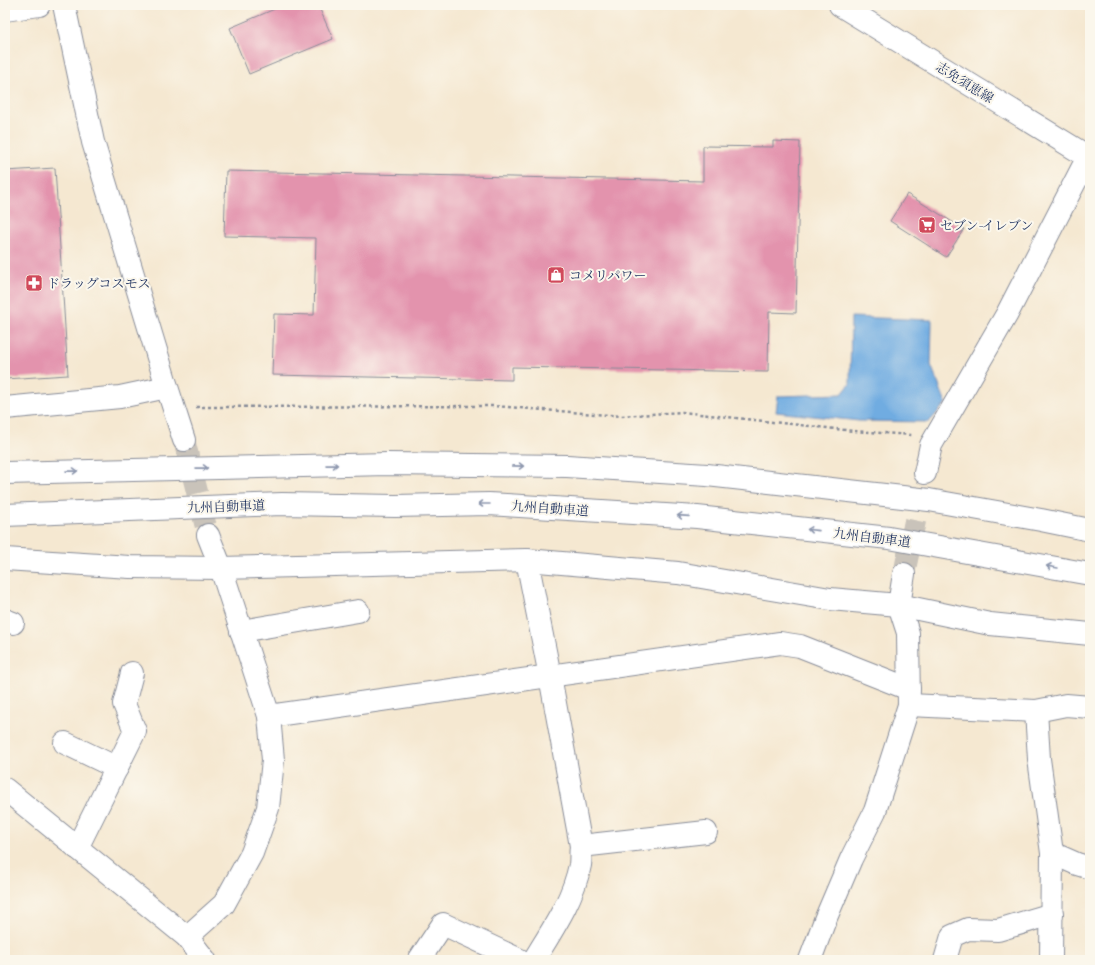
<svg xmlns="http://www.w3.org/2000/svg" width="1095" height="965" viewBox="0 0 1095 965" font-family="'IM FELL French Canon','Noto Serif JP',serif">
  <rect width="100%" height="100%" fill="#fbf7ec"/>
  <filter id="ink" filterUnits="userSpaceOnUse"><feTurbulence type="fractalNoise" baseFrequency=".025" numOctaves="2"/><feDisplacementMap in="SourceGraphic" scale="8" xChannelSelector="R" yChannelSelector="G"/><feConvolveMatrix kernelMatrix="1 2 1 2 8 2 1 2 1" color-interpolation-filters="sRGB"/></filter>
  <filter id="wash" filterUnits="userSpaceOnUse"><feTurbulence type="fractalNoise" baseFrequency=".012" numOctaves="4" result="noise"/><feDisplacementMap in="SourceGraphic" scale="16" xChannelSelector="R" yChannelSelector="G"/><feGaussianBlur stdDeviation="0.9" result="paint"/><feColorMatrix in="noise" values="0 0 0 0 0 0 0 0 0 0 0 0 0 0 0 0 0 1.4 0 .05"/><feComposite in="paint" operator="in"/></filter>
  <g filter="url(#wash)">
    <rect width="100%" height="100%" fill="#f5e8d1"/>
    <!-- water -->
    <path fill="#70ace1" stroke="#466ea0" d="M851,317l81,3 -1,45 15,38 -17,19 -70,-1 -83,-9 2,-16 64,-2 8,-10z"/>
    <g id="blocks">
      <!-- building -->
      <g fill="#e393ad">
        <path d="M284,5h34l15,34 -84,35 -19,-46z"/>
        <path d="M773,141l27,1 -4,171 -27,-1 -1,60 -256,-5v13l-240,-5 2,-61 40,1 2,-77 -92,-2 2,-65 477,10v-35l70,1z"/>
        <path d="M55,168l13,207 -63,4v-188h1l-1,-20z"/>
        <path d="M907,194l57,35 -18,28 -56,-36z"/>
      </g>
    </g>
  </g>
  <g filter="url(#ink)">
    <use href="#blocks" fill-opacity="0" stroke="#888c98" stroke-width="1"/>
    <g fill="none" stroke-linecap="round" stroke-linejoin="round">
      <!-- minor-tunnel -->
      <g stroke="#c9c3ba" stroke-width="22" stroke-dasharray="22 11" stroke-linecap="butt">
        <path d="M184,440l24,95"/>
        <path d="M904,574l21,-101"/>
      </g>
      <defs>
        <g id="minor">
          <path d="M64,5l29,137 74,245 17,53"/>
          <path d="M5,408l115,-11 47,-10"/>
          <path d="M925,473l6,-28 76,-131 83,-161"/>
          <path d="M5,559l125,8 91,1 306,-8 151,13 152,26 69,6 91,19 100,10"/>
          <path d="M527,560l23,116 31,170c-1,6 0,13 -1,19 -7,35 -28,65 -46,95"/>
          <path d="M5,620l8,3"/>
          <path d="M241,631l117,-20"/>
          <path d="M909,705l127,6 3,48 13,94 -1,107"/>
          <path d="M1036,711l30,-6 24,2"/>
          <path d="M269,716l511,-73 20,3 109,43"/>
          <path d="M65,743l52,25"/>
          <path d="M5,789l182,148 18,23"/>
          <path d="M581,846l125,-14"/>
          <path d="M77,848l58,-117 -11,-27 8,-31"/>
          <path d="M1052,853l25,11 13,4"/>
          <path d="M187,937l37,-33 28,-51 16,-45 5,-48 -4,-44 -48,-148 -13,-33"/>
          <path d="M419,960l24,-36 77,36"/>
          <path d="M810,960l15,-40 26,-61 24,-48 34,-106 -1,-72 -9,-28 5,-31"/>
          <path d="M945,960l7,-24 16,-7 30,1 54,-16"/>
        </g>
        <g id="major">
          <path d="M840,5l250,153"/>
          <path d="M5,10l34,-5"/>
        </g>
        <g id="highway">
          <path d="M5,473l383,-9 179,2 140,9 222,25 112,20 49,10"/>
          <path d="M5,515l277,-11 113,2 94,-2 208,13 192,21 201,36"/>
        </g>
      </defs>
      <!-- minor casing -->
      <use href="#minor" stroke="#888c98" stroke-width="24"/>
      <!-- major casing -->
      <use href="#major" stroke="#888c98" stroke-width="24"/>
      <!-- highway casing -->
      <use href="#highway" stroke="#888c98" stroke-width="24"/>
      <!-- path -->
      <path stroke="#888c98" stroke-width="2.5" stroke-dasharray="3 3" stroke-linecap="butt" d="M196,407l298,-1 127,10 61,-4 172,19 58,4"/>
      <!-- minor -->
      <use href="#minor" stroke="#fff" stroke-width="22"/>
      <!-- major -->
      <use href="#major" stroke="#fff" stroke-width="22"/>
      <!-- highway -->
      <use href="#highway" stroke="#fff" stroke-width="22"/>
    </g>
    <!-- one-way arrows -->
    <defs><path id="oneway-shaft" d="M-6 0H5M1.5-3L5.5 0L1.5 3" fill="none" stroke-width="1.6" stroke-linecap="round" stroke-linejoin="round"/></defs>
    <g stroke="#8d97ae">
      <use href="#oneway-shaft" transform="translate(332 465) rotate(-1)"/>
      <use href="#oneway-shaft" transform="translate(518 466) rotate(1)"/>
      <use href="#oneway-shaft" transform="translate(202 468) rotate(-1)"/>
      <use href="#oneway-shaft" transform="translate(72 471) rotate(-1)"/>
      <use href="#oneway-shaft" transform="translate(484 504) rotate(180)"/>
      <use href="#oneway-shaft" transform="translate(683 516) rotate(-176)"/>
      <use href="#oneway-shaft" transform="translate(813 530) rotate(-174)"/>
      <use href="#oneway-shaft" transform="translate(1052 567) rotate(-170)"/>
    </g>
  </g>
  <!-- icons -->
  <defs>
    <symbol id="supermarket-square" viewBox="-11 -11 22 22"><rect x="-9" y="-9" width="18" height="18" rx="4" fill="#d1495b" stroke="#fbf7ec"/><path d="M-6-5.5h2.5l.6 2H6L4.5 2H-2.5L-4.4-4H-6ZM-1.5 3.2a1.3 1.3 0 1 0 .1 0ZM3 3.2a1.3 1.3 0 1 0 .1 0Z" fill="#fff"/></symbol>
    <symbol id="shop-square" viewBox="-11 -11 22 22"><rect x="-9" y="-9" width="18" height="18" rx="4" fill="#d1495b" stroke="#fbf7ec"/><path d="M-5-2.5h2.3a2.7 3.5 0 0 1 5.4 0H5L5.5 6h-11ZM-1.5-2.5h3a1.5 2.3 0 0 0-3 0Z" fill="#fff"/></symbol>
    <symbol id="pharmacy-square" viewBox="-11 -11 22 22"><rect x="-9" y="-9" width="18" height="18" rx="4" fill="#d1495b" stroke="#fbf7ec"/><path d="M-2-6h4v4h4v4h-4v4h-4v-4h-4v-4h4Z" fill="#fff"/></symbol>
  </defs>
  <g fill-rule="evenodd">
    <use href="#supermarket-square" x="917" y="215" width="20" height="20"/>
    <use href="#shop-square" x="546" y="265" width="20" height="20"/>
    <use href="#pharmacy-square" x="24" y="273" width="20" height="20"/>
  </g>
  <g text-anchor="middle" stroke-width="4" stroke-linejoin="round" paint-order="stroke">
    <!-- street labels -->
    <g font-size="13" fill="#1b2f5e" stroke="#fbf7ec">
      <text transform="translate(965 82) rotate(32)" y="5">志免須恵線</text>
      <text transform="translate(226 506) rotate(-2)" y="5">九州自動車道</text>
      <text transform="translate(550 508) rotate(4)" y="5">九州自動車道</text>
      <text transform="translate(872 537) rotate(7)" y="5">九州自動車道</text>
    </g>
    <!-- poi labels -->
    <g font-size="13" fill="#1b2f5e" stroke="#fbf7ec" text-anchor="start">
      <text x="940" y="230">セブン-イレブン</text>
      <text x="569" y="280">コメリパワー</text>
      <text x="47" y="288">ドラッグコスモス</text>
    </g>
  </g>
  <!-- margin -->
  <rect width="1095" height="965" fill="none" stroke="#fbf7ec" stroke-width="20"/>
</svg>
